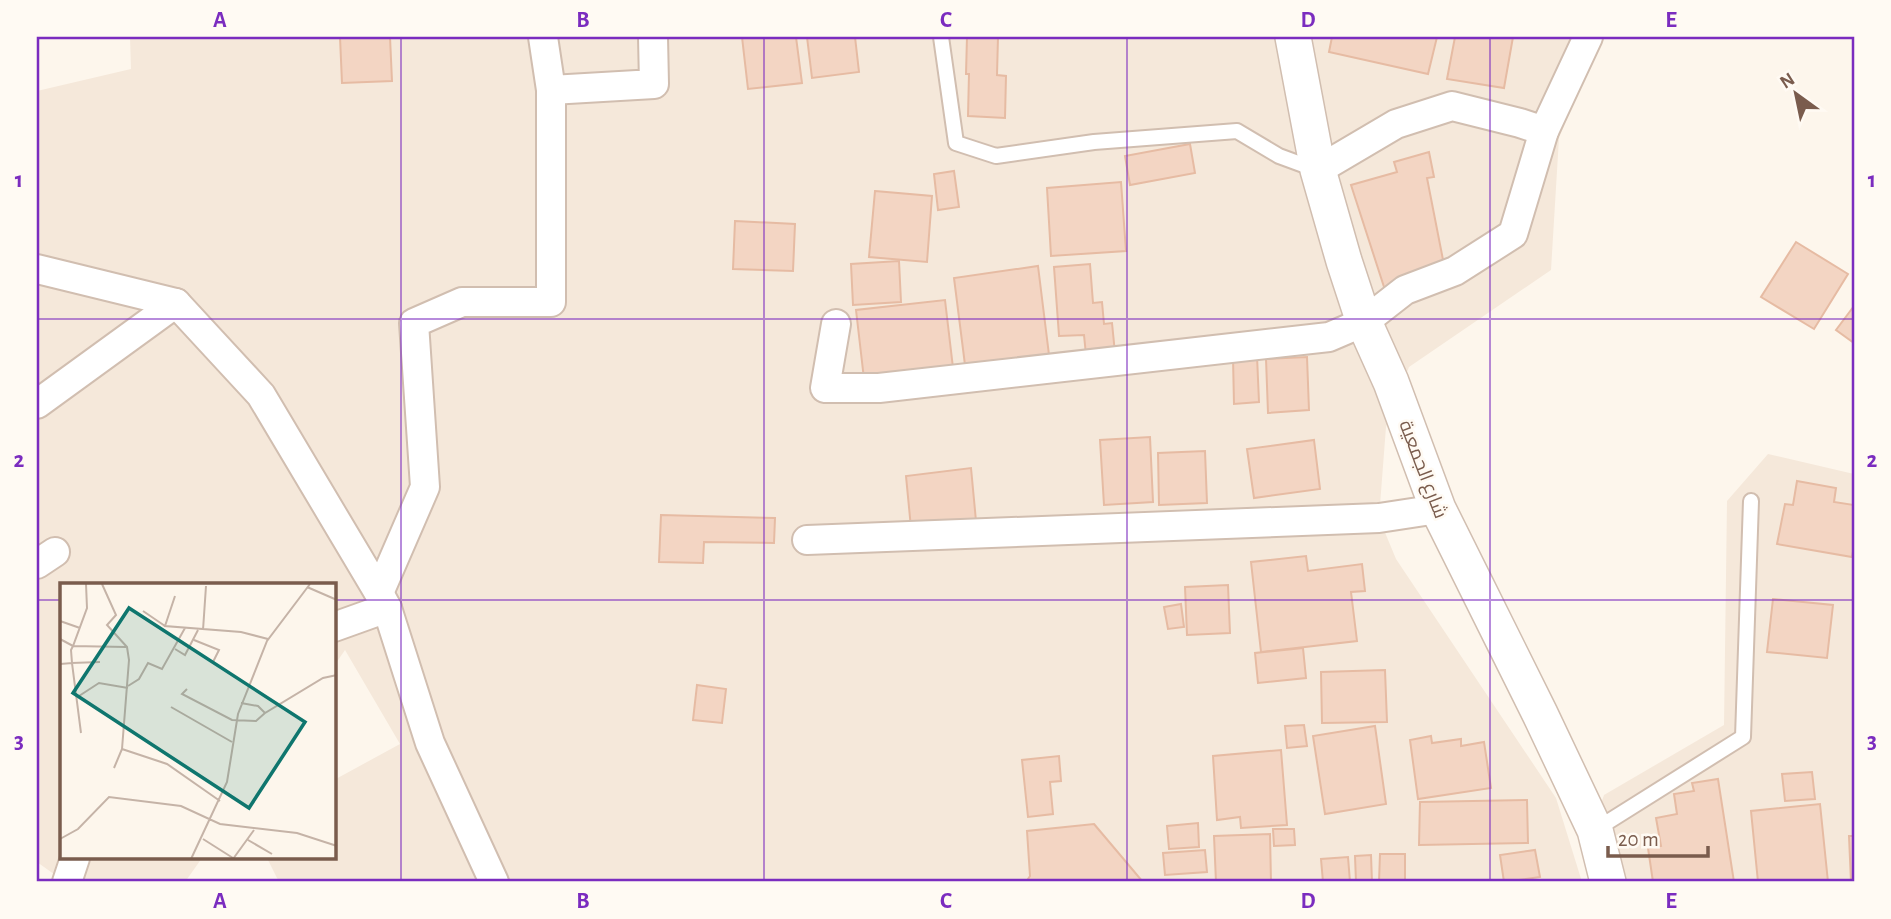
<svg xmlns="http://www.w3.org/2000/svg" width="1891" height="919" viewBox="0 0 1891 919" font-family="'Alegreya Sans',Cairo,sans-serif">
  <rect width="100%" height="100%" fill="#fdf6ec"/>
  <!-- residential -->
  <g fill="#f5e8da">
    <path d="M130,37h1471l-42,101 -8,132 -142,97 -23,60 -7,91 17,41 160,239 26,84h-1303l-12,-24h67v-78l66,-36 -55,-94 -11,16v-81h-273v273h141l-17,24h-120l-28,-20v-771l94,-22z"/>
    <path d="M1768,454l86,20v408h-260l-8,-35 18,-52 120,-70 3,-224z"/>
  </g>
  <!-- building -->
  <g fill="#f3d5c3" stroke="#e6bba3" stroke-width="2">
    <path d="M340,37h50l2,44 -50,2z"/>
    <path d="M742,37h54l6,46 -54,6z"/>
    <path d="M807,37h48l4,35 -47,6z"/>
    <path d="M967,37h31l-1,38 9,1 -1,42 -37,-2 1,-42h-3z"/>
    <path d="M1332,37h105l-9,37 -99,-22z"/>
    <path d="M1455,37h58l-9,51 -57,-9z"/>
    <path d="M1190,144l5,29 -65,12 -5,-29z"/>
    <path d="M1429,152l5,25 -7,1 18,92 -60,20 -34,-105 46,-13 -3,-10z"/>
    <path d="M954,171l5,36 -21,3 -4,-36z"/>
    <path d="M1121,182l5,69 -75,5 -4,-68z"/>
    <path d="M875,191l57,5 -5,66 -58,-5z"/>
    <path d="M735,221l60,3 -2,47 -60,-2z"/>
    <path d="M1796,242l52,32 -34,55 -53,-32z"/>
    <path d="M899,261l2,41 -48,3 -2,-41z"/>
    <path d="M1090,264l3,39 9,-1 2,22 8,-1 3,30 -29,2 -2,-20 -25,1 -5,-69z"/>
    <path d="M1038,266l11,89 -84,10 -11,-87z"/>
    <path d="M945,300l8,68 -89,11 -8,-69z"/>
    <path d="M1854,306v37l-18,-13z"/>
    <path d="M1257,356l2,46 -25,2 -1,-46z"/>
    <path d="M1307,357l2,53 -41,3 -2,-54z"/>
    <path d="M1150,437l3,65 -49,3 -4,-65z"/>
    <path d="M1314,440l6,49 -66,9 -7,-49z"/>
    <path d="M1205,451l2,52 -48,2 -1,-52z"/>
    <path d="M971,468l5,53 -65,7 -5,-52z"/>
    <path d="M1797,481l39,7 -2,14 20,3v41l-2,11 -75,-13 8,-40 8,1z"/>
    <path d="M661,515l114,3 -1,25 -70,-1 -1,21 -44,-1z"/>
    <path d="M1306,556l2,15 54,-7 3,27 -14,1 6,49 -96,11 -10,-90z"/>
    <path d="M1228,585l2,48 -43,2 -2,-48z"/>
    <path d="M1773,599l60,6 -6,53 -60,-6z"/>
    <path d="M1181,604l3,23 -16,2 -4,-22z"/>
    <path d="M1303,648l3,30 -48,5 -3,-30z"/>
    <path d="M1385,670l2,52 -65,1 -1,-51z"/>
    <path d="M697,685l29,4 -4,34 -29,-3z"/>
    <path d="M1304,725l3,21 -20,2 -2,-22z"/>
    <path d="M1375,726l11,78 -61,10 -12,-78z"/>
    <path d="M1431,736l1,7 29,-4v7l23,-4 7,46 -73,11 -8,-59z"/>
    <path d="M1281,750l6,75 -46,3 -1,-11 -23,3 -4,-64z"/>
    <path d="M1059,756l2,25 -11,1 3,32 -25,3 -6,-57z"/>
    <path d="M1812,772l3,27 -30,2 -3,-27z"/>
    <path d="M1718,779l16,103h-81l-5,-34 13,-2 -5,-28 21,-4 -3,-20 20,-3 -2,-8z"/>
    <path d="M1527,800l1,43 -109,2 1,-43z"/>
    <path d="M1820,804l8,78h-70l-7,-71z"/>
    <path d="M1198,823l1,24 -30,2 -2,-23z"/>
    <path d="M1094,824l49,58h-117l4,-6 -3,-45z"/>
    <path d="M1273,829h21l1,16 -21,1z"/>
    <path d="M1270,834l1,48h-55l-2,-46z"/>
    <path d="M1849,836h5v46h-3z"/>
    <path d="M1205,850l2,22 -42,3 -2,-22z"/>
    <path d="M1535,850l5,27 -36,5 -4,-27z"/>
    <path d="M1380,854h25v28h-26z"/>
    <path d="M1371,855l1,27h-16l-1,-26z"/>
    <path d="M1348,857l2,25h-27l-2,-23z"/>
  </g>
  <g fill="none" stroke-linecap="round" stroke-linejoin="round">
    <defs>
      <g id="service">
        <path d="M941,37l15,106 40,13 98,-14 143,-11 42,25 38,14"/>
        <path d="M1595,830l148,-93 8,-236"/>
      </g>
      <g id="minor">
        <path d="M551,90l103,-6 -1,-47"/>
        <path d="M1318,170l78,-46 56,-18 68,17 24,8 44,-94"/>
        <path d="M37,269l139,34 85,92 118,198 8,15 43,135 64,139"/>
        <path d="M836,324l-11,64h54l450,-51 35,-15 41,-32 50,-19 58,-37 31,-103"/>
        <path d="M37,404l139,-101"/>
        <path d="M807,540l572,-22 59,-9"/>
        <path d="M37,564l18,-12"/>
        <path d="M379,593l46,-106 -11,-164 48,-21h89v-212l-8,-53"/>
        <path d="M334,627l53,-19"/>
        <path d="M67,882l8,-24"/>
      </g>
      <path id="tertiary" d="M1293,37l25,133 26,91 20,61 27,60 47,127 102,205 55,116 13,52"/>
    </defs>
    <!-- service casing -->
    <use href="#service" stroke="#d1beb0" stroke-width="18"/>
    <!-- minor casing -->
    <use href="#minor" stroke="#d1beb0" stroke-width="32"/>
    <!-- tertiary casing -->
    <use href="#tertiary" stroke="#d1beb0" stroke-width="38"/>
    <!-- service -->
    <use href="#service" stroke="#fff" stroke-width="14"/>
    <!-- minor -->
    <use href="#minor" stroke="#fff" stroke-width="28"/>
    <!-- tertiary -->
    <use href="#tertiary" stroke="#fff" stroke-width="35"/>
  </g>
  <!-- grid -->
  <path fill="none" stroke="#7b2cbf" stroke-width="2" stroke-opacity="0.55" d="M401,37v845M764,37v845M1127,37v845M1490,37v845M37,319h1817M37,600h24M334,600h1520"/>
  <g text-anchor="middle" stroke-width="5" stroke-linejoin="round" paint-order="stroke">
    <!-- street labels -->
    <g font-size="19" fill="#7a5c4d" stroke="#fffaf3">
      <text transform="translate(1424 469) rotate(69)" y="7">شارع الجمعية</text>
    </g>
  </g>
  <!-- overview -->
  <g transform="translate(60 583)">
    <rect width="276" height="276" fill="#fdf6ec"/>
    <path fill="none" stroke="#c5b3a7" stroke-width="2" d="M42,1l14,31 -9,10 20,22 2,13 -7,89 -8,19M247,4l30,13M115,13l-10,30 76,6 27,7M83,28l22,15M0,38l20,7M143,47l3,-44M0,56l13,7 14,-38 -1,-24M134,57l25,10 -6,12M115,66l10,6 13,-25M40,79l-28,1 -1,-13 2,-4 53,1M0,81l12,-1 9,70M68,103l11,-7 9,-16 14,6 23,-41M127,106l-5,5 50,26 24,1 9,-8M19,113l20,-13 29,5M181,120l17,3 7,7 58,-35 14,-3M111,124l61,35M62,166l45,15 53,37M0,256l18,-10 31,-32 72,9 39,18 77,9 40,13M143,256l30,19M188,257l24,14M131,276l36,-77 11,-68 29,-73 43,-57M173,276l21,-29"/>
    <path fill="#0f766e" fill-opacity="0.15" stroke="#0f766e" stroke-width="3.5" d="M69,25l176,114 -56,86 -176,-115z"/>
    <rect width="276" height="276" fill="none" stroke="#7a5c4d" stroke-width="3.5"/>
  </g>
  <!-- border -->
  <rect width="1891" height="919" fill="none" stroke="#fffaf3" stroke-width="77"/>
  <!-- north arrow -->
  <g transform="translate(1796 94) rotate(327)" stroke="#fffaf3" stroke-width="5" paint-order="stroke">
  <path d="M0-5L12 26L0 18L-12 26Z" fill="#7a5c4d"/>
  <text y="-10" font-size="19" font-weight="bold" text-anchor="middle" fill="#7a5c4d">N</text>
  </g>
  <!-- scale -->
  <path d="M1608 846v10h100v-10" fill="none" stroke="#7a5c4d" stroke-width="3.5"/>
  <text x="1618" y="846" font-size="21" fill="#7a5c4d" stroke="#fffaf3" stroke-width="5" paint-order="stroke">20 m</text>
  <rect x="38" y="38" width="1815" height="842" fill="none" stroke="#7b2cbf" stroke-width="2.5"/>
  <g font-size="23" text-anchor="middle" font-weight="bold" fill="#7b2cbf">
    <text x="220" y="27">A</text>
    <text x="583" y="27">B</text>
    <text x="946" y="27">C</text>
    <text x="1308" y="27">D</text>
    <text x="1671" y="27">E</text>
    <text x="19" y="187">1</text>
    <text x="1872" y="187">1</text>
    <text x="19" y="467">2</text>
    <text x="1872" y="467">2</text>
    <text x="19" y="748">3</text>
    <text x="1872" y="748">3</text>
    <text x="220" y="908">A</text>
    <text x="583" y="908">B</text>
    <text x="946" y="908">C</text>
    <text x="1308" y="908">D</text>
    <text x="1671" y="908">E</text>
  </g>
</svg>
